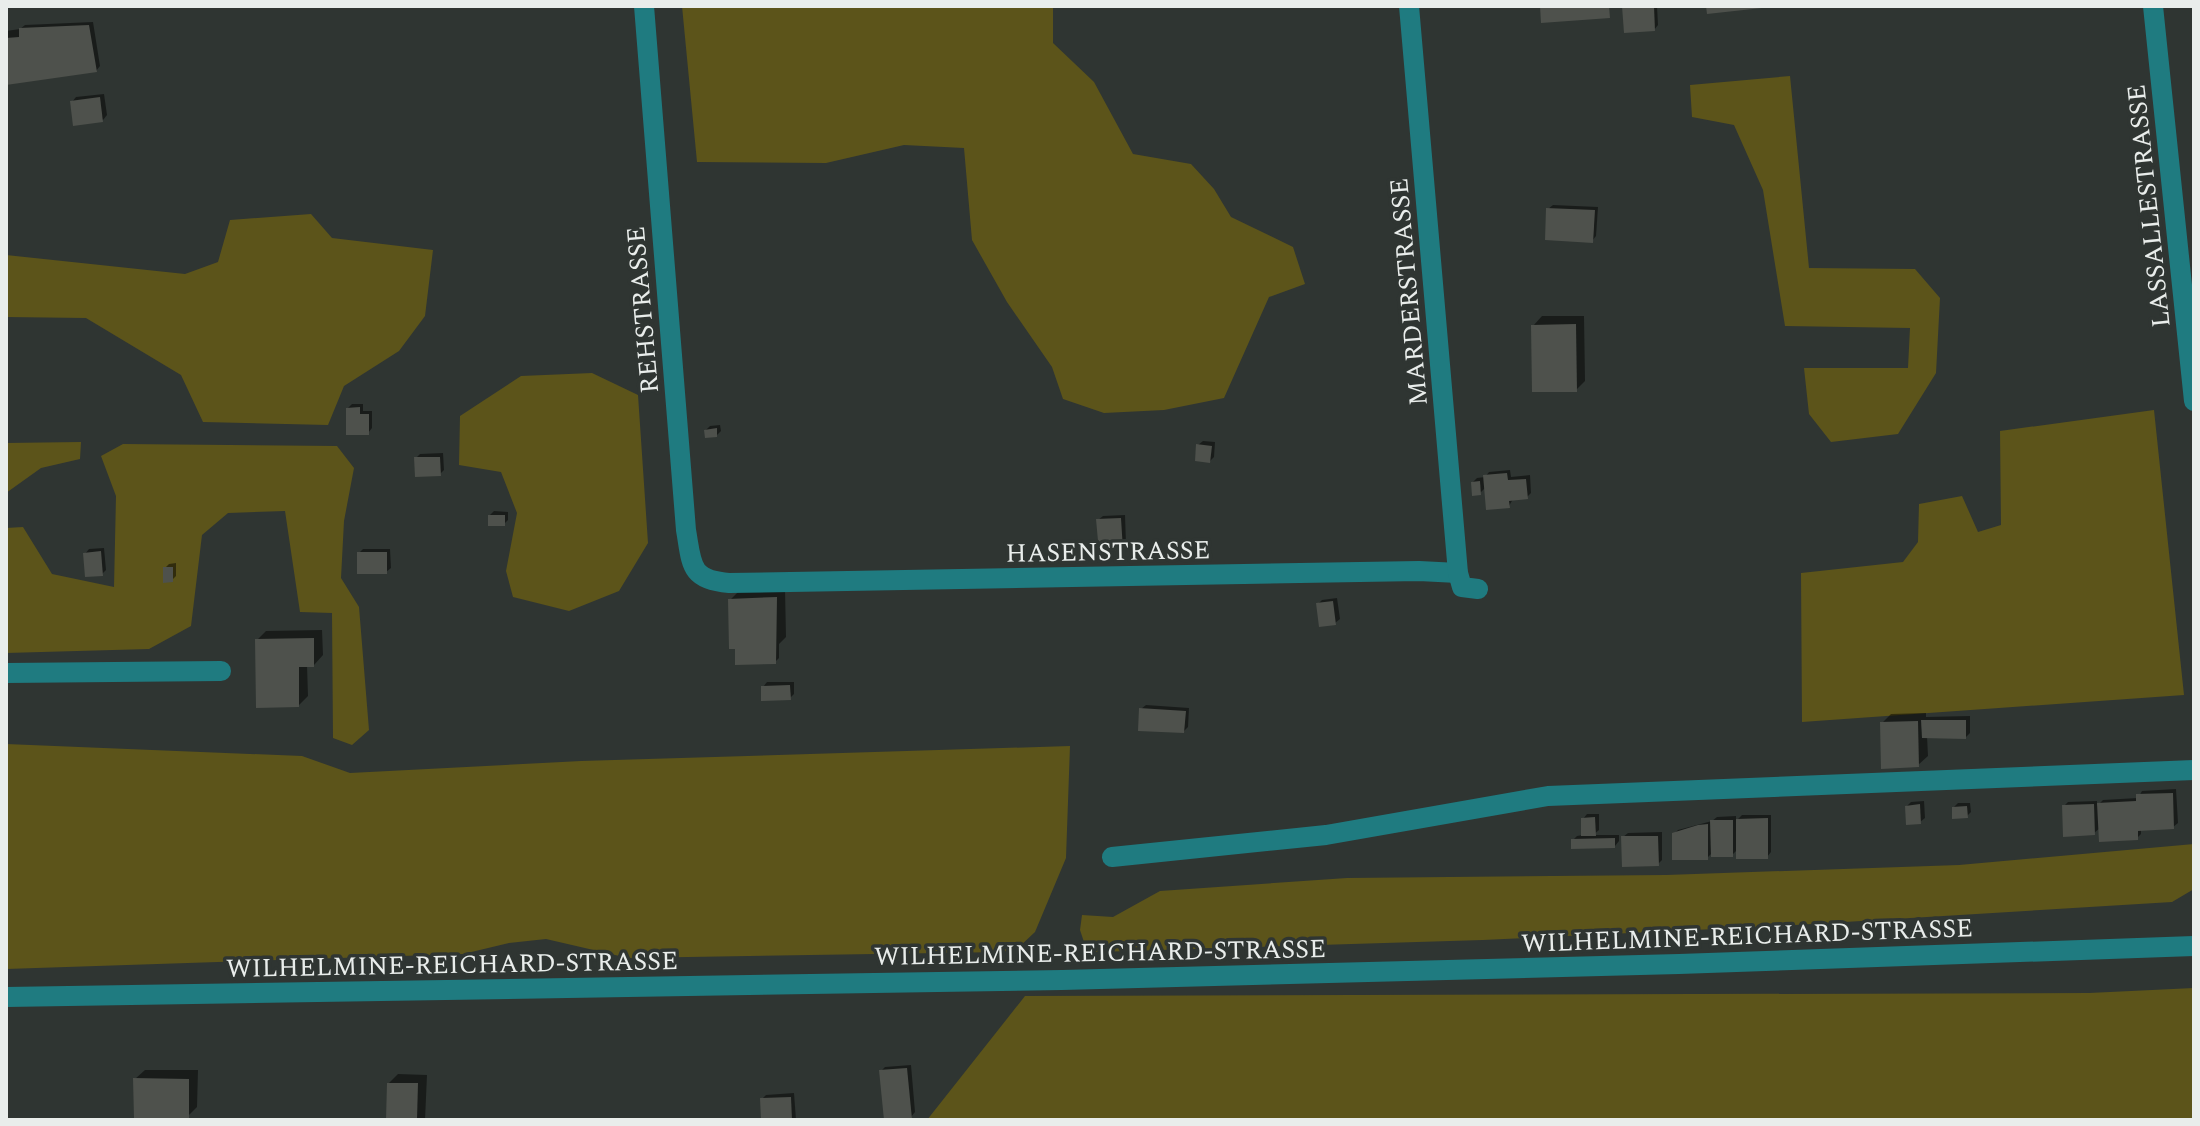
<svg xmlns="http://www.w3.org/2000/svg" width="2200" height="1126" viewBox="0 0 2200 1126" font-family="Spectral,serif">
  <rect width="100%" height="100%" fill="#2f3532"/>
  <!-- green -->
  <g fill="#5c541a">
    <path d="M682,6h371v37l41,39 39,72 58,10 23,25 17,28 62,30 12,37 -36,13 -45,101 -60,12 -60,3 -41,-14 -11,-32 -45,-65 -35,-62 -8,-92 -60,-3 -78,18 -129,-1z"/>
    <path d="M1790,76l19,192 106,1 25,29 -4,75 -38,61 -67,8 -22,-28 -5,-46h104l2,-40 -125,-2 -22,-136 -29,-65 -42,-8 -2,-32z"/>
    <path d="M311,214l21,24 101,12 -8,66 -26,35 -55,35 -16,39 -125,-3 -22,-47 -95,-57 -80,-1v-62l179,19 33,-12 12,-42z"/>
    <path d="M592,373l46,22 10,148 -29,48 -50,20 -56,-14 -7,-26 11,-58 -16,-41 -42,-7 1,-49 61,-40z"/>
    <path d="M2154,410l30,285 -382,27 -1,-149 102,-11 15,-20 1,-38 43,-8 16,36 23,-7 -1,-94z"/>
    <path d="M81,442l-1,17 -39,9 -35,25v-50z"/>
    <path d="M123,444l214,2 17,22 -10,53 -3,57 18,29 10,123 -17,15 -19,-7 -1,-125 -32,-1 -15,-101 -57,2 -26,22 -11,91 -42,23 -143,4v-125l17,-1 29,47 62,13 2,-91 -15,-40z"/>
    <path d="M6,744l296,12 48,17 231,-12 489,-15 -4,112 -31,74 -16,15 -16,5 -375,6 -82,-19 -37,4 -46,11 -457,15z"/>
    <path d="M2194,844v45l-22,13 -393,24 -296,14 -386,12 -12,-7 -5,-15 2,-15 31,2 47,-26 187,-13 319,-3 293,-10z"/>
    <path d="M2194,988v132h-1267l98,-124 1064,-3z"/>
  </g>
  <!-- shadow -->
  <g fill="#0007">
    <path d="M1624,6h33l1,19 -4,5z"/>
    <path d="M93,22l7,44 -4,5 -90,12v-52l14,-2 5,-4z"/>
    <path d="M104,94l3,21 -4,5 -31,-18 4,-5z"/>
    <path d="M1553,205l45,2 -2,29 -4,5 -44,-32z"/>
    <path d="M1542,316h42l1,65 -9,9 -43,-64z"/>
    <path d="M352,404h11v7h9v17l-4,5 -20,-25z"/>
    <path d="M720,425l1,6 -4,4 -11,-5 4,-4z"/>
    <path d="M1203,441l12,1 -1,15 -4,4 -12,-16z"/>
    <path d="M443,453l1,17 -4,4 -24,-16 4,-4z"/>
    <path d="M1510,470l1,7 19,-2 1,18 -4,4 -14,2 -4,7 -23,-19 -6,6 -7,-11 4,-4 8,-1 4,-5z"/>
    <path d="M494,511l14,1v8l-4,4 -14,-9z"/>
    <path d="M1125,515l1,29 -4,4 -24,-28 5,-4z"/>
    <path d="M104,548l2,22 -4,4 -17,-20 4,-5z"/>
    <path d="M363,549h27l1,19 -5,4 -27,-19z"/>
    <path d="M176,563v13l-4,4 -7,-12 4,-4z"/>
    <path d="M785,589l1,48 -7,7v14l-4,4 -45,-62 9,-9z"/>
    <path d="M1337,598l3,21 -5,4 -17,-19 4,-4z"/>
    <path d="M322,630l1,25 -9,10h-7l1,31 -9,9 -42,-65 9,-9z"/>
    <path d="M767,682h27v12l-4,4 -27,-11z"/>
    <path d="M1146,705l43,3 -1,19 -4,4 -43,-22z"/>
    <path d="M1926,713v4l44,-1v17l-4,4 -39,-1 1,20 -10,9 -36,-42 9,-9z"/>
    <path d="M2176,789l2,34 -5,4 -32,1v6l-4,4 -37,-10 -6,5 -30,-27 4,-4 29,-1v5l6,-6 35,-2 4,-7z"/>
    <path d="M1924,801l1,17 -5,4 -13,-16 4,-4z"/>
    <path d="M1958,803h12l1,9 -4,4 -13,-9z"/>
    <path d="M1587,814h12v16l-6,5h26v6l-4,5 -42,-6 4,-4 6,-1v-16z"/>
    <path d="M1742,815h29v37l-4,5 -29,-8 -6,6 -19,-3 -6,6 -33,-24 4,-4 34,-9 5,-4 19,-1v5z"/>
    <path d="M1662,832v28l-4,4 -35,-27 5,-4z"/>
    <path d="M911,1065l4,47 -4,5 -30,-46 4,-4z"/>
    <path d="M145,1070h53l-1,37 -9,9 -53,-37z"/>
    <path d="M398,1074l29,1 -2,45h-37l1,-37z"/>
    <path d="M794,1093l2,27h-33l-1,-21 4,-4z"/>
  </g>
  <!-- building -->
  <g fill="#4e514c">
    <path d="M1540,6h69l1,12 -69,5z"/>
    <path d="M1622,6h32l1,25 -31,2z"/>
    <path d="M1706,6h56v2l-55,6z"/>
    <path d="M89,25l8,47 -91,13v-47l13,-1v-9z"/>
    <path d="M100,97l3,25 -30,4 -3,-25z"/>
    <path d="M1546,208l49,2 -2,33 -48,-3z"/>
    <path d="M1576,324l1,68h-45l-1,-67z"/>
    <path d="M360,407v7h9v21h-23v-27z"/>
    <path d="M717,428v9l-12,1 -1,-8z"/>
    <path d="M1196,444l16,2 -2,17 -15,-2z"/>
    <path d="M414,457h26l1,19 -26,1z"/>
    <path d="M1507,473l1,7 18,-1 2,20 -19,2 1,7 -24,2 -3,-35z"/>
    <path d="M1480,481l1,14 -9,1 -1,-14z"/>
    <rect x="488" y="515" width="17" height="11"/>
    <path d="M1121,518l2,32 -24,2 -3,-33z"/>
    <path d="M101,551l2,25 -18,1 -2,-24z"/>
    <rect x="357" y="552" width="30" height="22"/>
    <path d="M163,567h10v15l-10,1z"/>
    <path d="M777,597l-1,67 -41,1v-16h-6l-1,-50z"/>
    <path d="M1333,601l3,24 -17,2 -3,-24z"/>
    <path d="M314,638v29h-15v40l-43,1 -1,-69z"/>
    <path d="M790,685l1,15 -30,1v-15z"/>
    <path d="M1139,708l47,3 -2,22 -46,-2z"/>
    <path d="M1921,720h45v19l-44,-1z"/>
    <path d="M1918,721l1,46 -38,2 -1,-47z"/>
    <path d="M2173,793l1,36 -36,2v9l-39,2 -2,-39 39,-2v-7z"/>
    <path d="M1920,804l1,20 -15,1 -1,-19z"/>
    <path d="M2094,804l1,31 -32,2 -1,-32z"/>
    <path d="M1967,806l1,12 -16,1v-12z"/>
    <path d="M1595,817l1,19h-15v-18z"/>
    <path d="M1768,818v41h-32v-40z"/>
    <path d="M1710,820h23v37h-22z"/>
    <path d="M1708,824v36h-36v-27l26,-8z"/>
    <path d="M1621,836h37l1,30 -37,1z"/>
    <path d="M1615,838v10l-44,1v-10z"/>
    <path d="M907,1068l5,51 -28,1 -5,-50z"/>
    <path d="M133,1078l56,1v39h-55z"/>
    <path d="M387,1083h31l-1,37h-31z"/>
    <path d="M791,1097l1,23h-31l-1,-22z"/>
  </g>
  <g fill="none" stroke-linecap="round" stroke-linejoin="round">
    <!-- minor -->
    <g stroke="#1f7b80" stroke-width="20">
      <path d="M644,6l42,524c6,34 3,50 43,53l690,-12 39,2"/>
      <path d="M1409,6l49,567 4,14 16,2"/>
      <path d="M2153,6l41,395"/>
      <path d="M6,673l215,-2"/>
      <path d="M1112,857l214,-22 222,-39 646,-26"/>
      <path d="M6,997l1056,-17 617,-16 515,-18"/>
    </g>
  </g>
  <g text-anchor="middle" stroke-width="7" stroke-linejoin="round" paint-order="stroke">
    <!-- street labels -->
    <g font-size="26" fill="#e9edeb" stroke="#2f3532">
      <text transform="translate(2148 206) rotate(-96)" y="9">LASSALLESTRASSE</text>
      <text transform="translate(1408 292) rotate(-95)" y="9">MARDERSTRASSE</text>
      <text transform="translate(642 310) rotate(-95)" y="9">REHSTRASSE</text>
      <text transform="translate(1108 551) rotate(-1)" y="9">HASENSTRASSE</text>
      <text transform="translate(1747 935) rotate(-2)" y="9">WILHELMINE-REICHARD-STRASSE</text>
      <text transform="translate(1100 952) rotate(-1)" y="9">WILHELMINE-REICHARD-STRASSE</text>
      <text transform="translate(452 964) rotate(-1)" y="9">WILHELMINE-REICHARD-STRASSE</text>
    </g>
  </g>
  <!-- border -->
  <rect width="2200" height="1126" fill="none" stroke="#e9edeb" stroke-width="16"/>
</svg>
